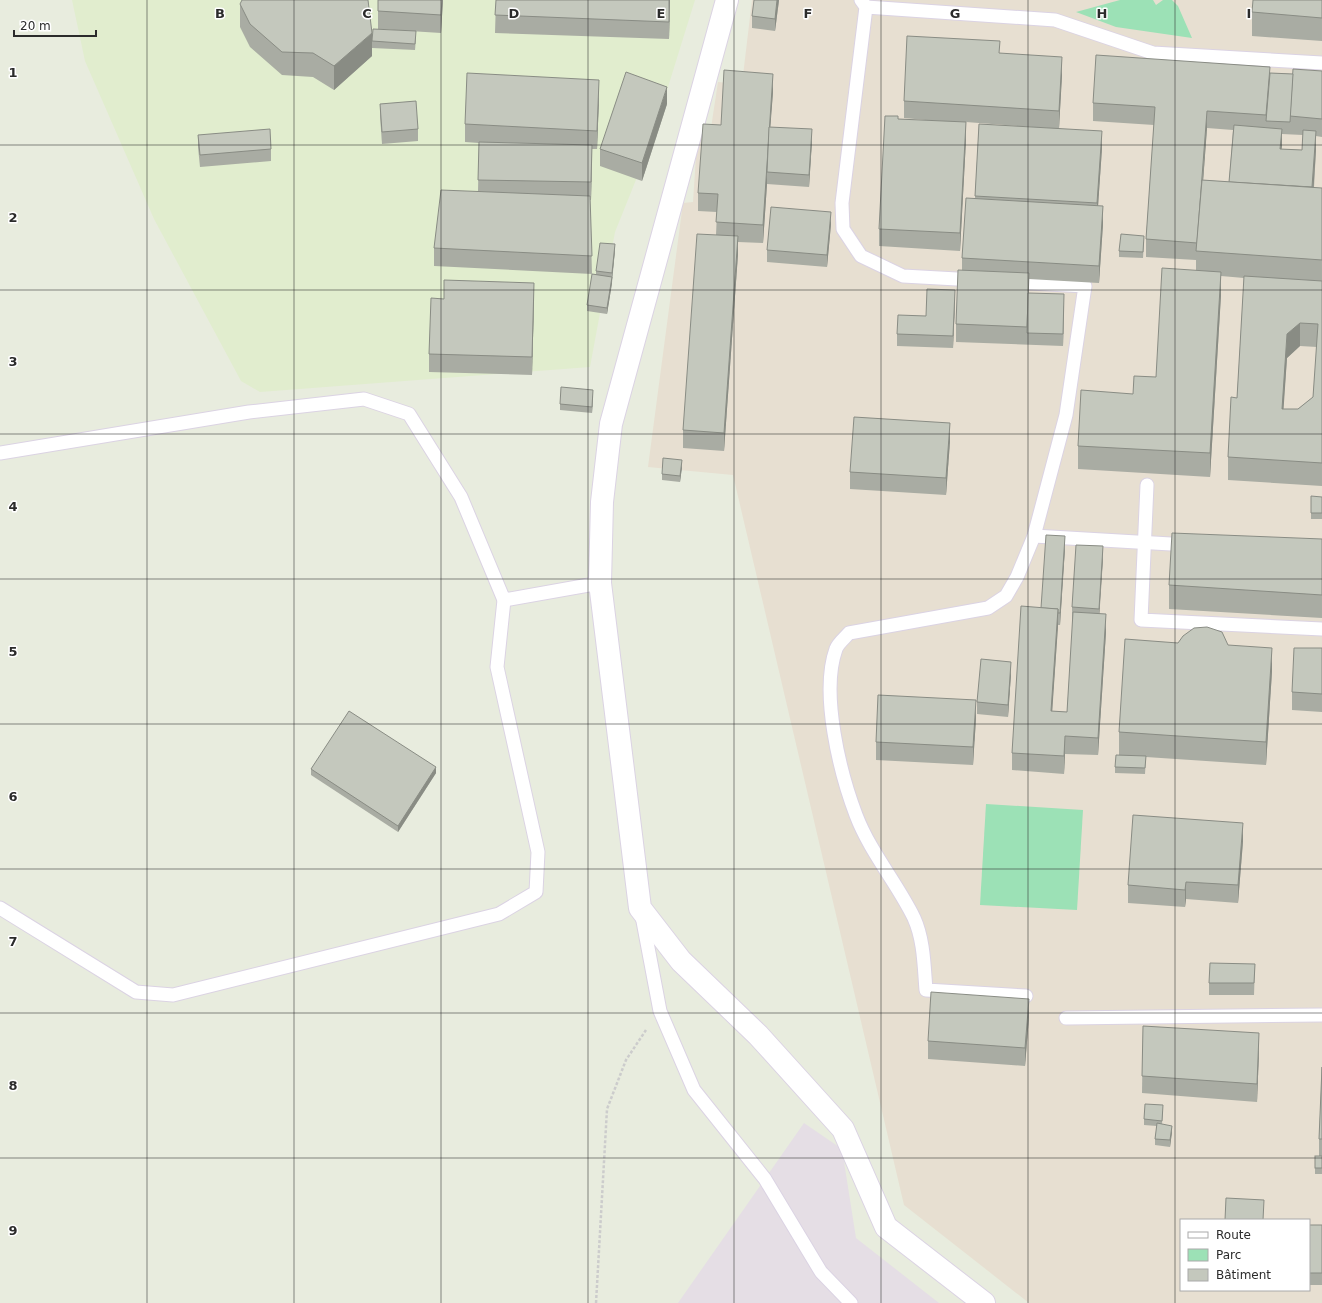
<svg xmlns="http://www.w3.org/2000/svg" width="1322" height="1303" viewBox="0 0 1322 1303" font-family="'DejaVu Sans',sans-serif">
  <rect width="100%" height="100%" fill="#e8ecde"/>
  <!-- industrial -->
  <path fill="#e5dee5" d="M804,1123l38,26 14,89 83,65h-261z"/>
  <!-- education -->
  <path fill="#e1edce" d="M72,0h623l-45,145 -35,87 -25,135 -330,25 -19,-11 -87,-162 -69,-158z"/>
  <!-- medical -->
  <path fill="#e7dfd1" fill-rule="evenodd" d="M752,0h570v1303h-293l-125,-98 -171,-730 -85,-8 35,-264 10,-1 4,-60 14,-14 7,-46 24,2zM1181,1220h128v70h-128z"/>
  <!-- green -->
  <g fill="#9ce1b6">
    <path d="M1120,0h33l3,5 7,-5h9l6,6 14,32 -76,-11 -40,-15z"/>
    <path d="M986,804l97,6 -6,100 -97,-5z"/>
  </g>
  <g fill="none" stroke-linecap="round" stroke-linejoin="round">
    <defs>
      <g id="service">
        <path d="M861,0l5,7 -24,196 1,26 18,27 42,20 72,4"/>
        <path d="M866,7l189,13 98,33 169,10"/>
        <path d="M1012,282l73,4 -19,129 -32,121 -17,41 -11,19 -18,12 -139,25c-4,5 -11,10 -13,16 -16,44 4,124 20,166 14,37 41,68 58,103 10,22 10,48 12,72l100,6"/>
        <path d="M0,453l249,-41 115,-13 45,15 52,83 43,103 -7,67 41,185 -2,40 -37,22 -326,81 -37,-3 -136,-84"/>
        <path d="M1147,485l-6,135 181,9"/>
        <path d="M1034,536l154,9"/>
        <path d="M504,600l96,-17"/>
        <path d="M642,916l18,95 34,79 71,89 56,93 30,31"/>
        <path d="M1066,1018l256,-3"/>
      </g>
      <path id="minor" d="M727,0l-116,424 -9,78 -2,81 40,325 41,53 77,74 85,94 43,98 98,76"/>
    </defs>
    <!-- service casing -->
    <use href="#service" stroke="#dbd3e3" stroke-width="15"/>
    <!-- minor casing -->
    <use href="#minor" stroke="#dbd3e3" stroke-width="24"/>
    <!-- path -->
    <path stroke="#ccc" stroke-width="2.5" stroke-dasharray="3 2" stroke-linecap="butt" d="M596,1303l11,-194 19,-49 20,-30"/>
    <!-- service -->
    <use href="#service" stroke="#fff" stroke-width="13"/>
    <!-- minor -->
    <use href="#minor" stroke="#fff" stroke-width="22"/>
  </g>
  <!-- wall -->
  <g fill="#a9aca3" fill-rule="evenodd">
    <path d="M378,0h65l-2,33 -63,-4z"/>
    <path d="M496,0h174l-1,39 -174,-6z"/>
    <path d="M779,0l-4,31 -23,-3v-12z"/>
    <path d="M1322,0v41l-70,-5v-24z"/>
    <path d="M240,4l132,52 -38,34 -21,-13 -31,-2 -32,-28 -10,-20z"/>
    <path d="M416,38l-1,12 -43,-2v-7z"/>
    <path d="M1000,53l62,22 -3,53 43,20 -4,58 5,18 -4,59 -70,-4v14l35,13 -1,40 -107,-4v-18l6,-54v-12l13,-60 4,-74 51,3 -64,-5v18l-6,111 -81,-5v-17l19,-110 38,2 -32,-3v-17z"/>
    <path d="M1322,71v66l-6,-1v13l-2,39h8v298l-94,-6v-23l9,-59 7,-120 -23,-2v19l-11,182 -132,-8v-23l55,-52 23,-17 40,-107v-10l-50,-3v-18l8,-114 -61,-4v-18l177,-30 23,1zM1207,128l26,2 -4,52 -26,-2zM1282,134l21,1 -1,15 -21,-1zM1300,346l17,1 -4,50 -15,12h-15l4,-51z"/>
    <path d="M773,92l-3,35 42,14 -3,46 -42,-3 -4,59 -25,-1v12l-14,197 -41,-3v-18l33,-195 1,-23 -19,-1v-18l23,-68z"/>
    <path d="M599,98l-2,51h-5l-1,51h-1l2,74 -158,-8v-18l44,-57 1,-48 -14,-1v-18z"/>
    <path d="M380,104l38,25v12l-36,3 -2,-28z"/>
    <path d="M667,104l-25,77 -42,-15v-17z"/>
    <path d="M198,135l73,14v12l-71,6 -2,-20z"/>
    <path d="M831,224l-4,43 -60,-5v-12z"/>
    <path d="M1144,242l-1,16 -24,-1v-6z"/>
    <path d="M615,250l-3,33 -5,31 -20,-3v-6l9,-30v-4z"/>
    <path d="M444,299l90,1 -2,75 -103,-3v-18z"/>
    <path d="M955,302l-2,46 -56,-2v-12l29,-18z"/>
    <path d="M593,396l-1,17 -32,-3v-6z"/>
    <path d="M950,441l-4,54 -96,-6v-17z"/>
    <path d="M682,467l-2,15 -18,-2v-6z"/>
    <path d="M1322,497v22h-11v-6z"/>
    <path d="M1322,539v79l-153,-9v-24z"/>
    <path d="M1065,548l-5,77h-2l-6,86 15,1 6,-93h-1v-12l31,-49 -4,55 7,19 -8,123 -33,-1 -1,20 -52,-4v-17l29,-145z"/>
    <path d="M1178,643l50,2 44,26 -6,94 -120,-8 -1,17 -30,-1v-6l4,-12v-23z"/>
    <path d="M1322,648v64l-30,-2v-18z"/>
    <path d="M1011,674l-3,43 -31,-3v-12z"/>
    <path d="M976,718l-3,47 -97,-5v-18z"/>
    <path d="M311,769l125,4 -38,59 -87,-57z"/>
    <path d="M1243,841l-5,62 -52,-4 -1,8 -57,-4v-18z"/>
    <path d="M1255,964l-1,31h-45v-12z"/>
    <path d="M1029,1017l-4,49 -97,-7v-18z"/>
    <path d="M1143,1026l116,25 -2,51 -115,-9z"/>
    <path d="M1322,1067v107h-7v-6l4,-12v-17z"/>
    <path d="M1163,1111l-1,13 10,8 -2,15 -15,-2v-6l2,-13 -13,-1v-6z"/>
    <rect x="1309" y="1225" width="13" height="60"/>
  </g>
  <!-- shaded-wall -->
  <g fill="#898c84">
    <path d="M442,0h1l-2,33v-18z"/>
    <path d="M669,0h1l-1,39z"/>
    <path d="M777,0h2l-4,31v-12z"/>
    <path d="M372,33v23l-38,34v-24z"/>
    <path d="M1062,57v18l-3,53v-17z"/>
    <path d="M773,74v18l-6,80v12l-4,59v-18z"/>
    <path d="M599,80v18l-2,51v-18z"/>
    <path d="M667,87v17l-25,77v-18z"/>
    <path d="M1207,111v17l-9,123z"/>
    <path d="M966,122v18l-6,111v-18z"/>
    <path d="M812,129v12l-3,46v-12z"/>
    <path d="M1282,129v17l-2,20v-17z"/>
    <path d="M1102,131v17l-5,73v-18z"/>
    <path d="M1316,131v18l-4,62v-18z"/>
    <path d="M592,145v18l-1,37v-18z"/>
    <path d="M1103,206v18l-4,59v-17z"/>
    <path d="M831,212v12l-4,43v-12z"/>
    <path d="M738,236v18l-14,197v-18z"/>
    <path d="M615,244v6l-3,29v-6z"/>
    <path d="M1221,272v23l-11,182v-24z"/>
    <path d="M612,277v6l-5,31v-6z"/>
    <path d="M534,283v17l-2,75v-18z"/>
    <path d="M955,290v12l-2,46v-12z"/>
    <path d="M1064,294v12l-1,40v-12z"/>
    <path d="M1300,323v23l-13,12 -5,74v-23l5,-75z"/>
    <path d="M593,390v6l-1,17v-6z"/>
    <path d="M950,423v18l-4,54v-17z"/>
    <path d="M682,460v7l-2,15v-6z"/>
    <path d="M1065,536v12l-5,77v-12z"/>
    <path d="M1103,546v12l-4,63v-12z"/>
    <path d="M1058,609v17l-7,103v-18z"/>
    <path d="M1106,614v18l-8,123v-17z"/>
    <path d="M1272,648v23l-6,94v-23z"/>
    <path d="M1011,662v12l-3,43v-12z"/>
    <path d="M976,700v18l-3,47v-18z"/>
    <path d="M1065,736v18l-1,20v-18z"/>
    <path d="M436,767v6l-38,59v-6z"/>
    <path d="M1243,823v18l-5,62v-18z"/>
    <path d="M1186,882v17l-1,8v-17z"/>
    <path d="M1029,999v18l-4,49v-18z"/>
    <path d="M1259,1033v18l-2,51v-18z"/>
    <path d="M1172,1126v6l-2,15v-7z"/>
  </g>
  <!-- building -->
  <g fill="#c4c8bd" stroke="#898c84" fill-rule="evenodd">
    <path d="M242,0h126l4,33 -38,33 -21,-13 -31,-1 -32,-28 -10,-20z"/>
    <path d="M378,0h64l-1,15 -63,-4z"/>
    <path d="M496,0h173v22l-174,-7z"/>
    <path d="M754,0h23l-2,19 -23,-3z"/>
    <path d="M1253,0h69v18l-70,-6z"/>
    <path d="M373,29l43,2 -1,13 -43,-3z"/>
    <path d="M907,36l93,5 -1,12 63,4 -3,54 -155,-10z"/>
    <path d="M1096,55l174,12 -4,48 -59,-4 -10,132 -51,-4 9,-132 -62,-4z"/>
    <path d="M1293,69l29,2v48l-32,-3z"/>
    <path d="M724,70l49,4 -10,151 -47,-3 2,-28 -20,-1 5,-69 18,1z"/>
    <path d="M626,72l41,15 -25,76 -42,-14z"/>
    <path d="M467,73l132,7 -2,51 -132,-7z"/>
    <path d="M1270,73l23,1 -3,48 -24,-1z"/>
    <path d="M416,101l2,28 -36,3 -2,-28z"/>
    <path d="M885,116h13v3l68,3 -6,111 -81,-4z"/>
    <path d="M979,124l123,7 -5,72 -122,-7z"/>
    <path d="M1234,125l48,4 -2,20 22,1 1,-20 13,1 -4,56 -83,-5z"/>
    <path d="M769,127l43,2 -3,46 -42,-3z"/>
    <path d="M270,129l1,20 -71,6 -2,-20z"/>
    <path d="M479,142l113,3 -1,37 -113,-2z"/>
    <path d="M1202,180l120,8v72l-126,-9z"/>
    <path d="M441,190l149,6 2,60 -158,-8z"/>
    <path d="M966,198l137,8 -4,60 -137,-8z"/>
    <path d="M771,207l60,5 -4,43 -60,-5z"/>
    <path d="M697,234l41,2 -14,197 -41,-3z"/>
    <path d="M1121,234l23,2 -1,16 -24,-1z"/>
    <path d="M600,243l15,1 -3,29 -16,-2z"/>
    <path d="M1162,268l59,4 -11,181 -132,-7 3,-56 52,4 1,-18 22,1z"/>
    <path d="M958,270l71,3 -2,54 -71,-3z"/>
    <path d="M592,274l20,3 -5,31 -20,-3z"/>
    <path d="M1244,276l78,5v182l-94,-6 3,-60 6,1zM1300,323l18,1 -5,73 -15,12h-16l5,-75z"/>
    <path d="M444,280l90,3 -2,74 -103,-3 2,-56 13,1z"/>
    <path d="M927,289l28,1 -2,46 -56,-2 1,-19 28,1z"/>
    <path d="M1028,293l36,1 -1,40 -36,-1z"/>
    <path d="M561,387l32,3 -1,17 -32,-3z"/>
    <path d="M854,417l96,6 -4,55 -96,-6z"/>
    <path d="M663,458l19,2 -2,16 -18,-2z"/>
    <path d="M1311,496l11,1v16h-11z"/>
    <path d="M1172,533l150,6v56l-153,-10z"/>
    <path d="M1046,535l19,1 -5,77h-2v-4l-17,-1z"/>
    <path d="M1076,545l27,1 -4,63 -27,-2z"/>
    <path d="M1021,606l37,3 -7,102 16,1 6,-100 33,2 -8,124 -33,-2 -1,20 -52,-3z"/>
    <path d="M1207,627l15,5 6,13 44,3 -6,94 -147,-10 6,-93 53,4 5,-7 11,-8z"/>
    <path d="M1294,648h28v46l-30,-2z"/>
    <path d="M981,659l30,3 -3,43 -31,-3z"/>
    <path d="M878,695l98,5 -3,47 -97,-5z"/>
    <path d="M349,711l87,56 -38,59 -87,-57z"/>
    <path d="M1116,755l30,1 -1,12 -30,-1z"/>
    <path d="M1133,815l110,8 -5,62 -52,-3 -1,8 -57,-5z"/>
    <path d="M1210,963l45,1 -1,19h-45z"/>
    <path d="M931,992l98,7 -4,49 -97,-7z"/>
    <path d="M1143,1026l116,7 -2,51 -115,-8z"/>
    <path d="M1322,1067v72h-3z"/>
    <path d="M1145,1104l18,1 -1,16 -18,-2z"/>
    <path d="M1157,1123l15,3 -2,14 -15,-1z"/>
    <rect x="1315" y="1156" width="7" height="12"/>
    <path d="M1226,1198l38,2 -1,20h-38z"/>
    <rect x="1309" y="1225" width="13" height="48"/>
  </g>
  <!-- grid -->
  <path fill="none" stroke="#2b2b2b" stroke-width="1" stroke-opacity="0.55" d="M147,0v1303M294,0v1303M441,0v1303M588,0v1303M734,0v1303M881,0v1303M1028,0v1303M1175,0v1303M0,145h1322M0,290h1322M0,434h1322M0,579h1322M0,724h1322M0,869h1322M0,1013h1322M0,1158h1322"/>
  <g font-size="13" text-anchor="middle" font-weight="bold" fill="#2b2b2b" stroke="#fff" stroke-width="3" stroke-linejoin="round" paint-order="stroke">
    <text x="220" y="18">B</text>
    <text x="367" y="18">C</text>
    <text x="514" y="18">D</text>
    <text x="661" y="18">E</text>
    <text x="808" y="18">F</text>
    <text x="955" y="18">G</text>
    <text x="1102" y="18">H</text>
    <text x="1249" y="18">I</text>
    <text x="13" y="77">1</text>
    <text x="13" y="222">2</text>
    <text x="13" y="366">3</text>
    <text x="13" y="511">4</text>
    <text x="13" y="656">5</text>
    <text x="13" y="801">6</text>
    <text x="13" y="946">7</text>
    <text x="13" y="1090">8</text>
    <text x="13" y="1235">9</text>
  </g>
  <!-- legend -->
  <rect x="1180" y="1219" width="130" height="72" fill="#ffffff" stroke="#aaaaaa"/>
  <rect x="1188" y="1232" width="20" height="6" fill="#ffffff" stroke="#aaaaaa"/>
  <text x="1216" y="1239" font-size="12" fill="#2b2b2b">Route</text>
  <rect x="1188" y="1249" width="20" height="12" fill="#9ce1b6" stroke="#aaaaaa"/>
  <text x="1216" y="1259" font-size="12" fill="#2b2b2b">Parc</text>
  <rect x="1188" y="1269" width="20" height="12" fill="#c4c8bd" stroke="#aaaaaa"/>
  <text x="1216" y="1279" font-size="12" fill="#2b2b2b">Bâtiment</text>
  <!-- scale -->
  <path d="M14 30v6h82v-6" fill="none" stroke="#2b2b2b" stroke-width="2"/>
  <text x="20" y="30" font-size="12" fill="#2b2b2b" stroke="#ffffff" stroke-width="3" paint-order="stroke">20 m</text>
</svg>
